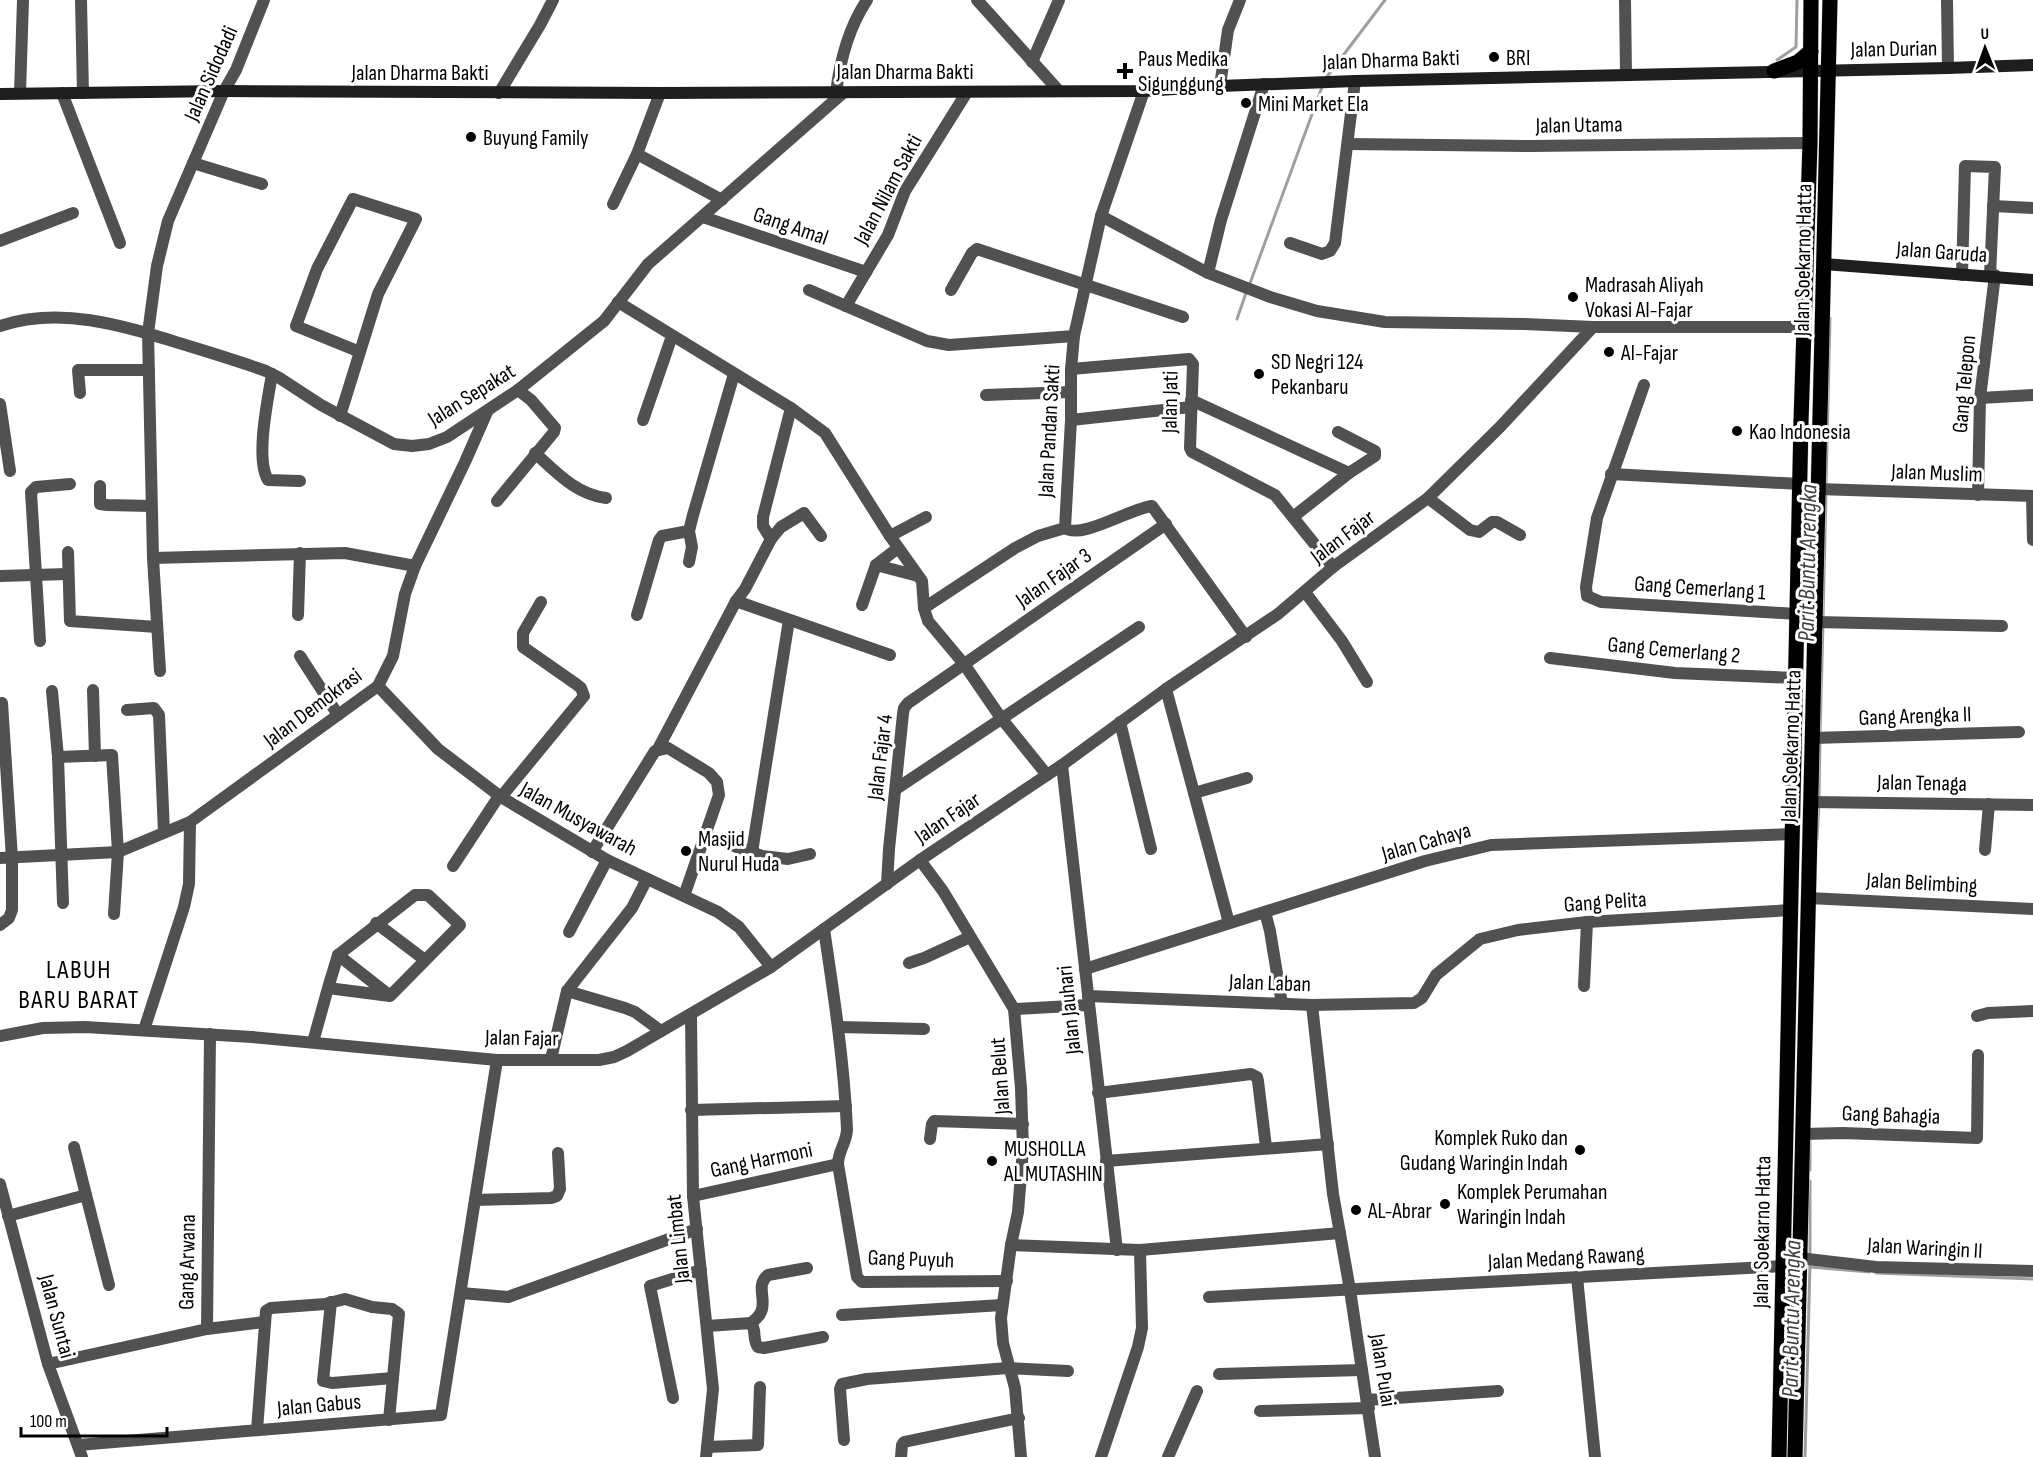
<svg xmlns="http://www.w3.org/2000/svg" width="2033" height="1457" viewBox="0 0 2033 1457" font-family="'Sofia Sans Condensed',sans-serif">
  <rect width="100%" height="100%" fill="#fff"/>
  <g fill="none" stroke-linecap="round" stroke-linejoin="round">
    <!-- stream -->
    <g stroke="#9f9f9f" stroke-width="3">
      <path d="M1777,60l19,-13 1,-47"/>
      <path d="M1326,78l59,-78"/>
      <path d="M1249,286l73,-199"/>
      <path d="M1237,319l9,-26"/>
      <path d="M1826,485l4,-167"/>
      <path d="M1823,617l3,-125"/>
      <path d="M1820,734l3,-110"/>
      <path d="M1819,797l1,-56"/>
      <path d="M1817,839l2,-35"/>
      <path d="M1810,1170v-32"/>
      <path d="M1810,1257v-76"/>
      <path d="M1810,1267l59,5"/>
      <path d="M1876,1273l157,6"/>
      <path d="M1805,1457l5,-193"/>
    </g>
    <defs>
      <g id="primary">
        <path d="M1774,71l24,-9 13,-11"/>
        <path d="M1779,1457l22,-1035 9,-279 1,-143"/>
        <path d="M1795,1457l35,-1457"/>
      </g>
    </defs>
    <!-- primary casing -->
    <use href="#primary" stroke="#dbdbdb" stroke-width="16"/>
    <!-- street -->
    <g stroke="#515151" stroke-width="12">
      <path d="M81,0l2,93"/>
      <path d="M977,0l82,91"/>
      <path d="M1625,0l1,74"/>
      <path d="M1947,0l1,68"/>
      <path d="M1032,62l27,-62"/>
      <path d="M1220,86l8,-56 12,-30"/>
      <path d="M1144,91l-43,125 -27,120 -3,33v51l-6,108c16,12 66,-20 87,-22l94,131"/>
      <path d="M20,93l3,-93"/>
      <path d="M62,93l58,150"/>
      <path d="M499,93l41,-68 13,-25"/>
      <path d="M836,93c4,-33 13,-66 31,-93"/>
      <path d="M1348,144l183,2 279,-3"/>
      <path d="M637,154l85,46"/>
      <path d="M193,163l69,21"/>
      <path d="M613,204l24,-50 23,-61"/>
      <path d="M1993,206l40,2"/>
      <path d="M1101,216l107,57 62,24 47,14 68,11 140,2 68,3"/>
      <path d="M703,217l163,55"/>
      <path d="M0,241l73,-28"/>
      <path d="M1290,243l32,11 8,-3 5,-8 20,-162"/>
      <path d="M1208,273l13,-53 43,-136"/>
      <path d="M1962,275l3,-109 30,1 -5,108"/>
      <path d="M809,290l118,51 22,4 125,-9"/>
      <path d="M951,290l21,-37 5,-4 206,68"/>
      <path d="M618,302l173,106 34,25 65,103 32,45 2,27 4,13 36,43 37,54 46,57"/>
      <path d="M846,306l42,-71 17,-44 62,-99"/>
      <path d="M0,326c60,-20 121,-1 179,17 29,9 59,18 87,28l12,6 43,28 73,39 18,2 17,-2 18,-7 71,-47 86,-69 44,-57 195,-171"/>
      <path d="M1071,369l118,-10 4,5 -3,84 2,4 83,43 58,72"/>
      <path d="M272,374c-4,25 -17,85 -4,106l32,1"/>
      <path d="M1644,385l-47,133 -11,69 1,9 14,6 196,12"/>
      <path d="M80,393l-2,-23h71"/>
      <path d="M986,395l85,-3"/>
      <path d="M1980,398l53,-3"/>
      <path d="M1191,400l158,73"/>
      <path d="M0,404l10,67"/>
      <path d="M791,408l-28,109v9l8,13 10,-12 23,-14 17,23"/>
      <path d="M340,416l38,-122 38,-75 -63,-20 -36,70 -21,57 64,26"/>
      <path d="M643,420l29,-84"/>
      <path d="M1071,420l120,-13"/>
      <path d="M535,453c22,20 41,41 71,45"/>
      <path d="M1611,474l189,10"/>
      <path d="M100,486v18l7,1 44,1"/>
      <path d="M1818,489l215,7"/>
      <path d="M1978,495l2,-97 15,-123"/>
      <path d="M2032,496l1,44"/>
      <path d="M1428,498l42,32 9,2 13,-10h5l23,13"/>
      <path d="M497,501l57,-69 1,-4 -24,-28 -13,-10"/>
      <path d="M1293,517l56,-44 26,-17v-5l-37,-19"/>
      <path d="M890,536l36,-19"/>
      <path d="M68,552l2,69 87,6"/>
      <path d="M153,558l192,-5 70,13"/>
      <path d="M689,562l3,-15 -3,-16 4,-16 41,-141"/>
      <path d="M876,565l42,11"/>
      <path d="M0,576l68,-2"/>
      <path d="M1305,592l37,49 25,41"/>
      <path d="M736,601l154,54"/>
      <path d="M862,605l14,-40 22,-17"/>
      <path d="M924,608l91,-60 23,-12 27,-8"/>
      <path d="M298,615l2,-62"/>
      <path d="M637,615l22,-75 3,-4 27,-5"/>
      <path d="M1816,622l186,4"/>
      <path d="M40,641l-9,-149 5,-5 34,-3"/>
      <path d="M300,656l38,59"/>
      <path d="M1550,658l125,15 120,5"/>
      <path d="M160,671l-7,-113 -5,-225 9,-67 11,-45 56,-130 12,-21 28,-70"/>
      <path d="M378,686l60,63 63,48 106,63 111,52 21,15 32,40"/>
      <path d="M1166,689l63,234"/>
      <path d="M93,690l2,66"/>
      <path d="M52,691l6,66 5,146"/>
      <path d="M127,710l27,-2 5,7 5,117"/>
      <path d="M1120,722l31,127"/>
      <path d="M1813,738l206,-6"/>
      <path d="M658,749l78,-148 9,-12 26,-50"/>
      <path d="M58,757l54,-2 6,97 -4,62"/>
      <path d="M1062,765l55,485"/>
      <path d="M896,789l243,-162"/>
      <path d="M1194,793l53,-15"/>
      <path d="M501,797l83,-101 -3,-8 -5,-4 -53,-37v-14l18,-31"/>
      <path d="M1811,802l222,3"/>
      <path d="M706,836l56,20 26,3 22,-5"/>
      <path d="M1985,850l4,-46"/>
      <path d="M592,852l63,-101 13,-3 41,25 8,9 2,13 -35,101"/>
      <path d="M752,852l37,-232"/>
      <path d="M0,858l118,-6 72,-30 188,-136 15,-30 12,-62 10,-28 50,-104 22,-50"/>
      <path d="M920,860l23,31 71,118 7,79 2,61 -5,63 -7,33 -10,73 2,25 12,45 6,69"/>
      <path d="M453,866l46,-70"/>
      <path d="M887,884l2,-35 14,-135 1,-6 4,-5 258,-179"/>
      <path d="M1808,898l225,11"/>
      <path d="M1265,912l5,19 12,73"/>
      <path d="M376,923l49,37"/>
      <path d="M0,925l9,-7 3,-8v-52l-10,-155"/>
      <path d="M824,929c10,67 20,133 23,200 0,13 -9,22 -9,35l19,113 5,5 145,-1"/>
      <path d="M569,932l38,-72"/>
      <path d="M338,955l51,40"/>
      <path d="M909,963l15,-5 46,-21"/>
      <path d="M1085,969l340,-108 66,-16 302,-11"/>
      <path d="M1584,986l3,-64"/>
      <path d="M567,991l58,17 10,4 26,19"/>
      <path d="M1088,996l224,9 102,-2 8,-5 14,-23 44,-36 38,-9 69,-8 204,-12"/>
      <path d="M1312,1005l21,189 17,96 25,167"/>
      <path d="M1014,1009l75,-4"/>
      <path d="M691,1015l2,181 20,193 -7,68"/>
      <path d="M1977,1016l11,-3 45,-2"/>
      <path d="M839,1027l85,2"/>
      <path d="M144,1030l40,-123 5,-23 1,-62"/>
      <path d="M0,1036l43,-8 42,-1 167,10 245,23h102l15,-3 13,-6 144,-84 149,-107 142,-95 104,-76 112,-75 55,-47 95,-69 72,-71 93,-100h212"/>
      <path d="M313,1042l15,-54 62,8 70,-71 -32,-30h-13l-77,60 -10,33"/>
      <path d="M551,1059l16,-68 65,-83 15,-29"/>
      <path d="M1098,1093l153,-19 6,3 1,4 8,66"/>
      <path d="M691,1110l155,-4"/>
      <path d="M1803,1134l40,-1 134,5 1,-83"/>
      <path d="M930,1139l2,-15 2,-3 89,3"/>
      <path d="M74,1147l12,48"/>
      <path d="M1106,1161l222,-17"/>
      <path d="M0,1184l48,180 34,93"/>
      <path d="M693,1196l145,-32"/>
      <path d="M475,1200l76,-2 6,-2 3,-7 -2,-36"/>
      <path d="M8,1216l78,-21 23,90"/>
      <path d="M1011,1245l129,5 200,-17"/>
      <path d="M1799,1258l77,9 157,4"/>
      <path d="M1577,1277l18,180"/>
      <path d="M461,1293l47,4 189,-68"/>
      <path d="M1209,1297l574,-31"/>
      <path d="M331,1302l-8,79 9,2 61,-5"/>
      <path d="M842,1315l160,-10"/>
      <path d="M751,1323c4,-3 8,-6 10,-11 6,-12 -6,-27 7,-37l39,-7"/>
      <path d="M707,1326l44,-3c6,7 1,17 7,24l6,1 59,-11"/>
      <path d="M207,1329l57,-7"/>
      <path d="M48,1364l159,-35 3,-295"/>
      <path d="M1219,1374l143,-4"/>
      <path d="M673,1398l-23,-112 51,-16"/>
      <path d="M1367,1400l131,-9"/>
      <path d="M1260,1411l109,-3"/>
      <path d="M257,1430l9,-119 5,-3 54,-4 20,-5 27,8 20,2 7,5 -10,106"/>
      <path d="M844,1440l-4,-51 2,-5 25,-5 141,-11 60,3"/>
      <path d="M78,1445l363,-30 56,-355"/>
      <path d="M707,1447l51,-2 2,-58"/>
      <path d="M901,1457l1,-12 2,-3 115,-24"/>
      <path d="M1101,1457l37,-110 4,-19 -2,-78"/>
      <path d="M1168,1457l29,-66"/>
    </g>
    <!-- secondary -->
    <g stroke="#1e1e1e" stroke-width="12">
      <path d="M0,94l224,-3 436,2 484,-2 76,-5 135,-5 593,-13 85,-3"/>
      <path d="M1824,264l209,16"/>
    </g>
    <!-- primary -->
    <use href="#primary" stroke="#000" stroke-width="15"/>
  </g>
  <!-- markers -->
  <g fill="#000" stroke="#fff" stroke-width="2">
    <circle cx="1494" cy="57" r="6"/>
    <path d="M1122 62h6v6h6v6h-6v6h-6v-6h-6v-6h6z"/>
    <circle cx="1246" cy="103" r="6"/>
    <circle cx="471" cy="137" r="6"/>
    <circle cx="1573" cy="297" r="6"/>
    <circle cx="1609" cy="352" r="6"/>
    <circle cx="1259" cy="374" r="6"/>
    <circle cx="1737" cy="431" r="6"/>
    <circle cx="686" cy="851" r="6"/>
    <circle cx="1580" cy="1150" r="6"/>
    <circle cx="992" cy="1161" r="6"/>
    <circle cx="1445" cy="1204" r="6"/>
    <circle cx="1356" cy="1210" r="6"/>
  </g>
  <g text-anchor="middle" stroke-width="6" stroke-linejoin="round" paint-order="stroke">
    <!-- street labels -->
    <g font-size="22" fill="#000" stroke="#fff">
      <text transform="translate(1894 48) rotate(-1)" y="8">Jalan Durian</text>
      <text transform="translate(1391 59) rotate(-2)" y="8">Jalan Dharma Bakti</text>
      <text x="905" y="79">Jalan Dharma Bakti</text>
      <text x="420" y="80">Jalan Dharma Bakti</text>
      <text transform="translate(210 73) rotate(-66)" y="8">Jalan Sidodadi</text>
      <text transform="translate(1579 124) rotate(-1)" y="8">Jalan Utama</text>
      <text transform="translate(887 189) rotate(-62)" y="8">Jalan Nilam Sakti</text>
      <text transform="translate(791 225) rotate(19)" y="8">Gang Amal</text>
      <text transform="translate(1942 251) rotate(4)" y="8">Jalan Garuda</text>
      <text transform="translate(1802 260) rotate(-89)" y="8">Jalan Soekarno Hatta</text>
      <text transform="translate(1963 384) rotate(-85)" y="8">Gang Telepon</text>
      <text transform="translate(471 394) rotate(-32)" y="8">Jalan Sepakat</text>
      <text transform="translate(1169 402) rotate(-89)" y="8">Jalan Jati</text>
      <text transform="translate(1048 431) rotate(-87)" y="8">Jalan Pandan Sakti</text>
      <text transform="translate(1937 472) rotate(2)" y="8">Jalan Muslim</text>
      <text transform="translate(1342 536) rotate(-37)" y="8">Jalan Fajar</text>
      <text transform="translate(1053 577) rotate(-35)" y="8">Jalan Fajar 3</text>
      <text transform="translate(1700 587) rotate(4)" y="8">Gang Cemerlang 1</text>
      <text transform="translate(1674 649) rotate(5)" y="8">Gang Cemerlang 2</text>
      <text transform="translate(312 707) rotate(-37)" y="8">Jalan Demokrasi</text>
      <text transform="translate(1915 715) rotate(-2)" y="8">Gang Arengka II</text>
      <text transform="translate(1790 746) rotate(-88)" y="8">Jalan Soekarno Hatta</text>
      <text transform="translate(879 757) rotate(-83)" y="8">Jalan Fajar 4</text>
      <text transform="translate(1922 782) rotate(1)" y="8">Jalan Tenaga</text>
      <text transform="translate(947 817) rotate(-34)" y="8">Jalan Fajar</text>
      <text transform="translate(579 818) rotate(29)" y="8">Jalan Musyawarah</text>
      <text transform="translate(1426 841) rotate(-16)" y="8">Jalan Cahaya</text>
      <text transform="translate(1922 882) rotate(3)" y="8">Jalan Belimbing</text>
      <text transform="translate(1605 901) rotate(-4)" y="8">Gang Pelita</text>
      <text transform="translate(1270 982) rotate(2)" y="8">Jalan Laban</text>
      <text transform="translate(1068 1010) rotate(-96)" y="8">Jalan Jauhari</text>
      <text transform="translate(522 1037) rotate(1)" y="8">Jalan Fajar</text>
      <text transform="translate(999 1076) rotate(-94)" y="8">Jalan Belut</text>
      <text transform="translate(1891 1114) rotate(2)" y="8">Gang Bahagia</text>
      <text transform="translate(761 1159) rotate(-12)" y="8">Gang Harmoni</text>
      <text transform="translate(1761 1232) rotate(-89)" y="8">Jalan Soekarno Hatta</text>
      <text transform="translate(677 1239) rotate(-96)" y="8">Jalan Limbat</text>
      <text transform="translate(1925 1247) rotate(3)" y="8">Jalan Waringin II</text>
      <text transform="translate(1566 1257) rotate(-3)" y="8">Jalan Medang Rawang</text>
      <text transform="translate(911 1258) rotate(2)" y="8">Gang Puyuh</text>
      <text transform="translate(186 1262) rotate(-89)" y="8">Gang Arwana</text>
      <text transform="translate(58 1316) rotate(75)" y="8">Jalan Suntai</text>
      <text transform="translate(1384 1370) rotate(81)" y="8">Jalan Pulai</text>
      <text transform="translate(319 1404) rotate(-5)" y="8">Jalan Gabus</text>
    </g>
    <!-- poi labels -->
    <g font-size="22" fill="#000" stroke="#fff" text-anchor="start">
      <text x="1506" y="65">BRI</text>
      <text x="1138" y="66">Paus Medika<tspan x="1138" dy="25">Sigunggung</tspan></text>
      <text x="1258" y="111">Mini Market Ela</text>
      <text x="483" y="145">Buyung Family</text>
      <text x="1585" y="292">Madrasah Aliyah<tspan x="1585" dy="25">Vokasi Al-Fajar</tspan></text>
      <text x="1621" y="360">Al-Fajar</text>
      <text x="1271" y="369">SD Negri 124<tspan x="1271" dy="25">Pekanbaru</tspan></text>
      <text x="1749" y="439">Kao Indonesia</text>
      <text x="698" y="846">Masjid<tspan x="698" dy="25">Nurul Huda</tspan></text>
      <text x="1568" y="1145" text-anchor="end">Komplek Ruko dan<tspan x="1568" dy="25">Gudang Waringin Indah</tspan></text>
      <text x="1004" y="1156">MUSHOLLA<tspan x="1004" dy="25">AL MUTASHIN</tspan></text>
      <text x="1457" y="1199">Komplek Perumahan<tspan x="1457" dy="25">Waringin Indah</tspan></text>
      <text x="1368" y="1218">AL-Abrar</text>
    </g>
    <!-- water labels -->
    <g font-size="24" font-style="italic" fill="#404040" stroke="#fff">
      <text transform="translate(1807 563) rotate(-89)" y="8">Parit Buntu Arengka</text>
      <text transform="translate(1791 1319) rotate(-89)" y="8">Parit Buntu Arengka</text>
    </g>
    <!-- quarter labels -->
    <g font-size="26" letter-spacing="1.5" fill="#000" stroke="#fff">
      <text x="79" y="978">LABUH<tspan x="79" dy="30">BARU BARAT</tspan></text>
    </g>
  </g>
  <!-- north arrow -->
  <g transform="translate(1985 48) rotate(359)" stroke="#ffffff" stroke-width="4.5" paint-order="stroke">
  <path d="M0-4.5L10 22L0 15L-10 22Z" fill="#000000"/>
  <text y="-9" font-size="16" font-weight="bold" text-anchor="middle" fill="#000000">U</text>
  </g>
  <!-- scale -->
  <path d="M21 1427v9h146v-9" fill="none" stroke="#000000" stroke-width="3"/>
  <text x="30" y="1427" font-size="18" fill="#000000" stroke="#ffffff" stroke-width="4.5" paint-order="stroke">100 m</text>
</svg>
